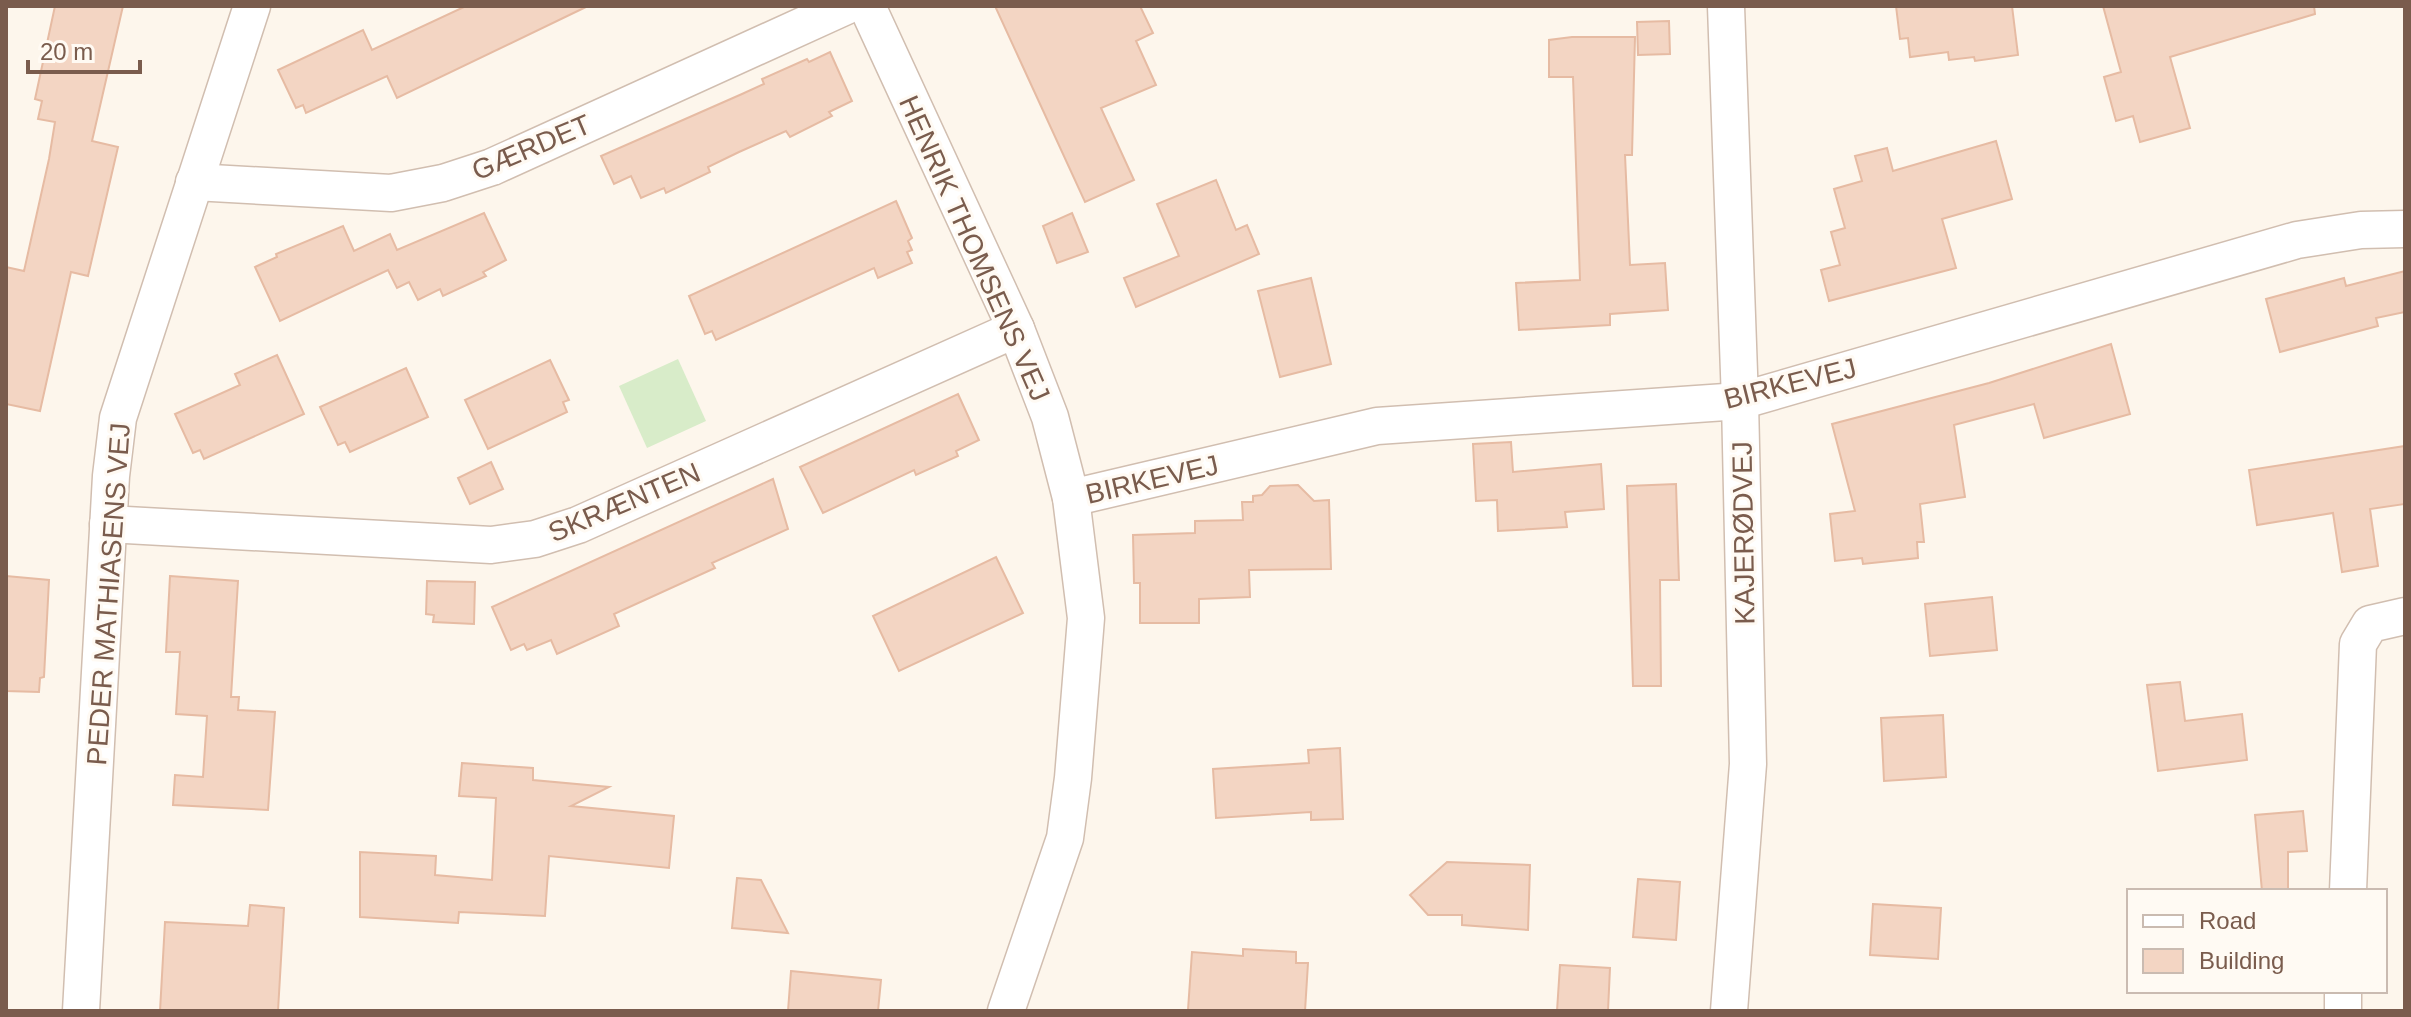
<svg xmlns="http://www.w3.org/2000/svg" width="2411" height="1017" viewBox="0 0 2411 1017" font-family="Helvetica,sans-serif">
  <rect width="100%" height="100%" fill="#fdf6ec"/>
  <!-- green -->
  <path fill="#d8ecc9" d="M678,359l28,62 -59,27 -28,-62z"/>
  <!-- building -->
  <g fill="#f3d5c3" stroke="#e6bba3" stroke-width="2">
    <path d="M55,6h68l-31,135 26,6 -30,129 -17,-4 -31,139 -34,-7v-137l18,4 25,-112 6,-37 -17,-3 4,-18 -7,-2z"/>
    <path d="M466,6h122l-191,92 -10,-22 -81,37 -3,-8 -7,3 -18,-38 85,-40 9,20z"/>
    <path d="M995,6h145l13,27 -17,8 20,44 -55,23 33,72 -49,22z"/>
    <path d="M1896,6h116l6,49 -43,6 -1,-4 -25,3 -1,-8 -38,5 -2,-19 -8,1z"/>
    <path d="M2103,6h211l1,8 -145,43 20,71 -50,14 -7,-26 -17,5 -12,-44 17,-5z"/>
    <path d="M1669,21l1,33 -32,1 -1,-33z"/>
    <path d="M1572,37h63l-3,118h-7l5,110 35,-2 3,47 -58,4v11l-91,5 -3,-47 64,-3 -7,-203h-24v-37z"/>
    <path d="M830,52l22,49 -23,11 3,4 -42,21 -4,-6 -47,21 -31,15 2,5 -44,21 -2,-5 -23,10 -10,-22 -17,8 -13,-28 141,-62 22,-10 -2,-5 45,-20 2,3z"/>
    <path d="M1996,141l16,58 -70,20 14,49 -127,33 -8,-31 19,-5 -9,-33 14,-4 -11,-39 28,-8 -7,-25 32,-8 6,23z"/>
    <path d="M1216,180l20,50 11,-5 12,29 -123,53 -12,-29 55,-22 -22,-52z"/>
    <path d="M896,201l16,37 -4,3 4,9 -5,2 5,11 -34,15 -4,-10 -158,72 -4,-9 -7,3 -16,-38z"/>
    <path d="M484,213l22,47 -23,12 3,4 -43,20 -3,-7 -22,11 -9,-18 -12,6 -9,-18 -108,51 -25,-54 22,-10 -1,-3 67,-28 11,25 36,-17 7,16z"/>
    <path d="M1072,213l16,39 -31,11 -14,-37z"/>
    <path d="M2405,271v41l-29,6 2,8 -98,26 -14,-53 78,-21 2,8z"/>
    <path d="M1311,278l20,86 -51,13 -22,-86z"/>
    <path d="M2111,344l19,70 -86,24 -10,-34 -80,21 11,72 -45,7 4,38h-7l1,16 -55,6 -1,-6 -27,3 -5,-47 25,-3 -23,-87 157,-41z"/>
    <path d="M277,355l27,59 -100,45 -4,-9 -7,3 -18,-39 65,-29 -5,-11z"/>
    <path d="M550,360l19,40 -6,2 4,10 -79,37 -23,-49z"/>
    <path d="M406,368l22,49 -78,35 -5,-10 -7,3 -18,-38z"/>
    <path d="M958,394l21,46 -23,11 2,5 -42,19 -2,-5 -91,43 -23,-46z"/>
    <path d="M1511,442l2,30 88,-8 3,45 -39,3 2,15 -69,4 -1,-31 -21,1 -3,-57z"/>
    <path d="M2405,446v58l-35,5 8,57 -36,6 -9,-59 -76,12 -8,-55z"/>
    <path d="M491,462l12,27 -33,15 -12,-26z"/>
    <path d="M773,479l15,50 -76,34 3,5 -101,46 5,12 -62,28 -6,-14 -24,10 -3,-6 -13,6 -19,-43z"/>
    <path d="M1676,484l3,96h-19l1,106h-28l-6,-200z"/>
    <path d="M1298,485l16,16 15,-1 2,69 -82,1 1,27 -51,2v24h-59v-40h-6l-1,-48 62,-2v-12l48,-1 -1,-18h11v-6l9,-1 8,-9z"/>
    <path d="M996,557l27,56 -124,58 -26,-55z"/>
    <path d="M6,576l43,4 -5,97 -4,1 -1,14 -33,-1z"/>
    <path d="M170,576l68,5 -7,116h8l-1,13 37,2 -7,98 -95,-5 2,-30 28,2 4,-61 -31,-2 4,-62h-14z"/>
    <path d="M427,581l48,1 -1,42 -41,-2 1,-7 -8,-1z"/>
    <path d="M1992,597l5,53 -67,6 -5,-52z"/>
    <path d="M2180,682l5,39 57,-7 5,46 -89,11 -11,-86z"/>
    <path d="M1943,715l3,62 -62,4 -3,-63z"/>
    <path d="M1340,748l3,71 -32,1v-8l-95,6 -3,-49 96,-6 -1,-13z"/>
    <path d="M462,763l71,5v12l76,7 -38,19 103,10 -5,52 -120,-12 -4,60 -86,-4 -1,11 -98,-6v-65l76,4 -1,19 57,5 4,-82 -37,-2z"/>
    <path d="M2303,811l4,40 -19,1v39h-26l-7,-76z"/>
    <path d="M1447,862l83,3 -2,65 -66,-5v-10h-34l-18,-20z"/>
    <path d="M737,878l24,2 27,53 -56,-5z"/>
    <path d="M1638,879l42,3 -4,58 -43,-3z"/>
    <path d="M1873,904l68,4 -3,51 -68,-4z"/>
    <path d="M250,905l34,3 -6,103h-118l5,-89 83,4z"/>
    <path d="M1243,949l53,3v11h12l-3,48 -117,-1 4,-58 51,4z"/>
    <path d="M1560,965l50,3 -2,43h-51z"/>
    <path d="M791,971l90,9 -3,31h-90z"/>
  </g>
  <g fill="none" stroke-linecap="round" stroke-linejoin="round">
    <defs>
      <g id="minor">
        <path d="M867,6l149,323 34,88 21,81 15,120 -13,160 -8,60 -59,173"/>
        <path d="M1726,6l14,395 8,363 -19,247"/>
        <path d="M194,182l197,11 52,-10 49,-16 354,-161"/>
        <path d="M1071,498l306,-72 363,-25 557,-161 64,-10 44,-1"/>
        <path d="M108,524l383,21 44,-6 43,-14 438,-196"/>
        <path d="M2348,891l10,-247 12,-20 35,-8"/>
        <path d="M81,1011l30,-535 7,-58 134,-412"/>
        <path d="M2343,1011v-20"/>
      </g>
    </defs>
    <!-- minor casing -->
    <use href="#minor" stroke="#d1beb0" stroke-width="39"/>
    <!-- minor -->
    <use href="#minor" stroke="#fff" stroke-width="36"/>
  </g>
  <g text-anchor="middle" stroke-width="6" stroke-linejoin="round" paint-order="stroke">
    <!-- street labels -->
    <g font-size="28" fill="#7a5c4d" stroke="#fffaf3">
      <text transform="translate(531 147) rotate(-23)" y="10">GÆRDET</text>
      <text transform="translate(975 248) rotate(66)" y="10">HENRIK THOMSENS VEJ</text>
      <text transform="translate(1790 383) rotate(-14)" y="10">BIRKEVEJ</text>
      <text transform="translate(1152 479) rotate(-13)" y="10">BIRKEVEJ</text>
      <text transform="translate(624 502) rotate(-23)" y="10">SKRÆNTEN</text>
      <text transform="translate(1743 533) rotate(-91)" y="10">KAJERØDVEJ</text>
      <text transform="translate(108 594) rotate(-86)" y="10">PEDER MATHIASENS VEJ</text>
    </g>
  </g>
  <!-- border -->
  <rect width="2411" height="1017" fill="none" stroke="#7a5c4d" stroke-width="16"/>
  <!-- legend -->
  <rect x="2127" y="889" width="260" height="104" fill="#fffaf3" stroke="#cabbb1" stroke-width="2"/>
  <rect x="2143" y="915" width="40" height="12" fill="#ffffff" stroke="#cabbb1" stroke-width="2"/>
  <text x="2199" y="929" font-size="24" fill="#7a5c4d">Road</text>
  <rect x="2143" y="949" width="40" height="24" fill="#f3d5c3" stroke="#cabbb1" stroke-width="2"/>
  <text x="2199" y="969" font-size="24" fill="#7a5c4d">Building</text>
  <!-- scale -->
  <path d="M28 60v12h112v-12" fill="none" stroke="#7a5c4d" stroke-width="4"/>
  <text x="40" y="60" font-size="24" fill="#7a5c4d" stroke="#fffaf3" stroke-width="6" paint-order="stroke">20 m</text>
</svg>
